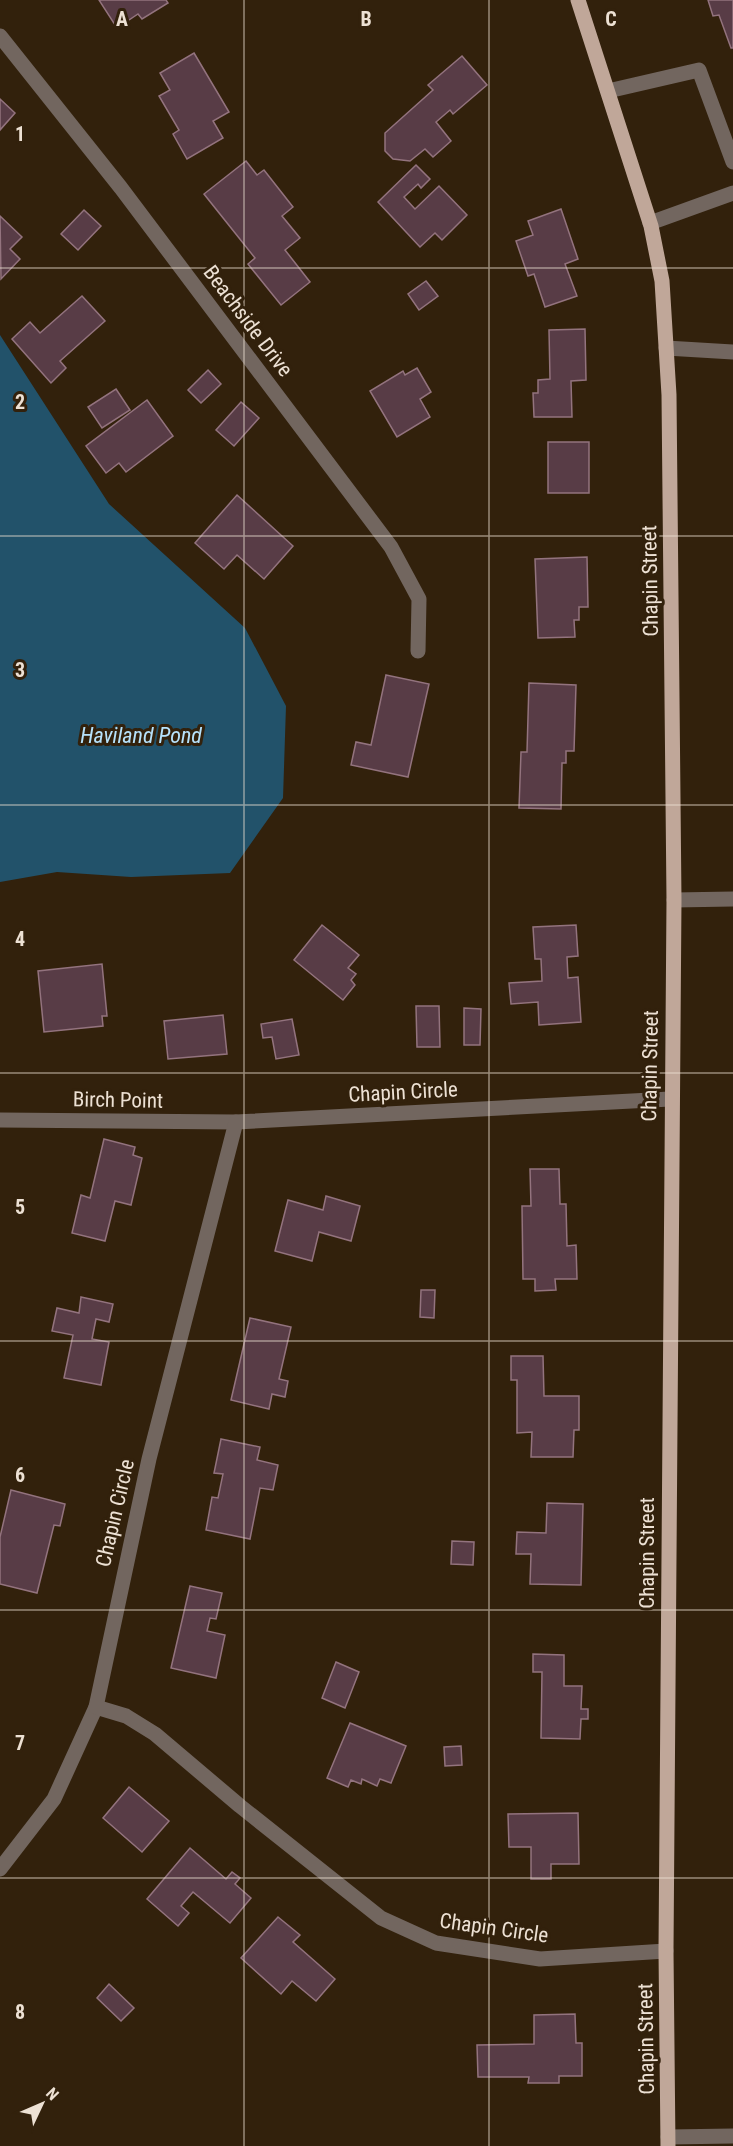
<svg xmlns="http://www.w3.org/2000/svg" width="733" height="2146" viewBox="0 0 733 2146" font-family="'Roboto Condensed',sans-serif">
  <rect width="100%" height="100%" fill="#32210c"/>
  <!-- water -->
  <path fill="#22526a" d="M0,335l109,169 136,124 41,78 -3,92 -53,75 -99,4 -74,-5 -57,10z"/>
  <!-- building -->
  <g fill="#583c46" stroke="#93737e" stroke-width="1.5">
    <path d="M99,0h67l2,3 -26,16 -4,-5 -21,14z"/>
    <path d="M708,0h25v48h-2l-12,-33 -6,1z"/>
    <path d="M194,53l35,59 -16,9 10,17 -36,21 -14,-25 6,-4 -20,-34 11,-6 -10,-17z"/>
    <path d="M462,56l25,29 -34,29 -3,-4 -14,12 15,19 -18,16 -8,-8 -15,12 -17,-2 -8,-8v-18l48,-43 -5,-5z"/>
    <path d="M0,99l15,14 -15,17z"/>
    <path d="M246,161l11,14 7,-5 29,37 -11,9 18,22 -15,12 25,32 -29,23 -33,-41 7,-6 -51,-64z"/>
    <path d="M416,165l14,14 -9,9 -3,-4 -14,13 11,12 24,-23 28,29 -25,25 -7,-7 -15,14 -42,-45z"/>
    <path d="M561,209l17,50 -13,5 12,32 -32,11 -11,-33 -6,2 -12,-35 17,-6 -5,-14z"/>
    <path d="M84,210l17,16 -23,24 -17,-16z"/>
    <path d="M0,216l22,21 -12,12 10,10 -19,20z"/>
    <path d="M426,281l12,15 -19,14 -11,-16z"/>
    <path d="M82,296l23,25 -45,40 6,7 -15,15 -39,-44 18,-17 10,11z"/>
    <path d="M585,329l1,51 -15,1 1,36h-38l-1,-24h5v-13l12,-1 -1,-49z"/>
    <path d="M417,368l14,24 -11,7 10,18 -33,20 -27,-46 33,-20 2,4z"/>
    <path d="M208,370l13,14 -20,19 -13,-13z"/>
    <path d="M116,389l14,21 -28,18 -14,-21z"/>
    <path d="M147,400l26,36 -47,36 -7,-9 -13,10 -20,-27z"/>
    <path d="M241,402l18,16 -25,28 -18,-16z"/>
    <rect x="548" y="442" width="41" height="51"/>
    <path d="M237,495l56,51 -29,33 -27,-24 -13,14 -29,-26z"/>
    <path d="M587,557l1,50h-9v13h-5l1,17 -37,1 -3,-79z"/>
    <path d="M386,675l43,9 -21,93 -57,-12 5,-23 15,3z"/>
    <path d="M529,683l47,2 -2,66h-8v12h-4l-1,46 -42,-1 2,-56h6z"/>
    <path d="M322,925l37,30 -11,13 8,6 -5,6 4,5 -12,15 -49,-40z"/>
    <path d="M576,925l2,31 -11,1 1,21 10,-1 3,45 -42,3 -1,-23 -27,2 -2,-21 33,-2 -1,-22h-6l-2,-32z"/>
    <path d="M102,964l5,52h-5l1,10 -59,6 -6,-61z"/>
    <path d="M416,1006h23l1,41h-23z"/>
    <path d="M464,1008l17,1 -1,36h-16z"/>
    <path d="M223,1015l4,39 -59,5 -4,-38z"/>
    <path d="M292,1019l7,36 -23,4 -4,-22 -9,1 -2,-14z"/>
    <path d="M104,1139l31,8 -2,8 9,3 -11,47 -16,-4 -10,40 -33,-8 9,-38 9,3z"/>
    <path d="M530,1169h29l1,35h6l1,42 9,-1 1,34h-22l1,11 -21,1v-12h-12l-1,-73h9z"/>
    <path d="M326,1196l34,10 -9,35 -32,-9 -7,29 -37,-10 13,-51 35,10z"/>
    <path d="M421,1290h14l-1,28 -14,-1z"/>
    <path d="M81,1297l32,7 -4,18 -13,-3 -4,20 17,3 -8,43 -37,-7 9,-43 -21,-4 5,-23 22,5z"/>
    <path d="M250,1318l41,9 -12,52 9,2 -3,16 -13,-3 -3,15 -38,-9z"/>
    <path d="M511,1356h32l1,40h35v34h-5l-1,27h-42l1,-25 -15,1v-53h-6z"/>
    <path d="M221,1439l39,8 -3,13 21,5 -5,25 -13,-2 -10,51 -44,-9 6,-33 6,1 5,-24 -9,-1z"/>
    <path d="M11,1490l54,14 -5,22 -6,-1 -17,68 -37,-9v-47z"/>
    <path d="M547,1503l36,1 -2,81 -51,-1 1,-30h-15l1,-22 29,1z"/>
    <path d="M452,1541l22,1 -1,23 -22,-1z"/>
    <path d="M190,1586l32,7 -6,26 -6,-1 -3,13 18,4 -9,43 -45,-10z"/>
    <path d="M533,1654l31,1v31h18l-1,23h7v10h-7l-1,20 -39,-1 1,-66h-9z"/>
    <path d="M336,1662l23,10 -14,36 -23,-10z"/>
    <path d="M350,1723l56,23 -15,37 -11,-4 -3,7 -15,-7 -1,5 -10,-4 -3,7 -21,-9z"/>
    <path d="M461,1746l1,19 -17,1 -1,-19z"/>
    <path d="M129,1787l40,34 -27,31 -39,-34z"/>
    <path d="M578,1813l1,51h-28v15h-20v-32h-22l-1,-33z"/>
    <path d="M190,1848l36,31 6,-7 8,6 -5,6 16,14 -21,25 -37,-31 -12,14 8,7 -11,13 -31,-27z"/>
    <path d="M278,1917l22,18 -7,7 42,37 -19,22 -24,-20 -11,13 -40,-36z"/>
    <path d="M109,1984l25,24 -13,13 -24,-23z"/>
    <path d="M575,2014l1,29h6v33h-23v7h-31l1,-6h-51l-1,-32 57,-1v-29z"/>
  </g>
  <g fill="none" stroke-linecap="round" stroke-linejoin="round">
    <!-- minor -->
    <g stroke="#72665f" stroke-width="15">
      <path d="M0,36l121,152 270,359 28,52 -1,52"/>
      <path d="M608,91l91,-21 34,92"/>
      <path d="M650,223l83,-30"/>
      <path d="M666,348l67,4"/>
      <path d="M674,900l59,-1"/>
      <path d="M0,1120l236,2"/>
      <path d="M0,1869l54,-70 42,-92"/>
      <path d="M666,1951l-126,8 -104,-16 -55,-25 -141,-112 -85,-72 -29,-18 -30,-9 53,-248 87,-337 434,-23"/>
      <path d="M668,2137l65,-1"/>
    </g>
    <!-- major -->
    <path stroke="#c0a799" stroke-width="15" d="M578,0l73,226 11,55 7,114 5,505 -8,1051 2,195"/>
  </g>
  <!-- grid -->
  <path fill="none" stroke="#ede1d4" stroke-width="1.5" stroke-opacity="0.55" d="M244,0v2146M489,0v2146M0,268h733M0,536h733M0,805h733M0,1073h733M0,1341h733M0,1610h733M0,1878h733"/>
  <g text-anchor="middle" stroke-width="6" stroke-linejoin="round" paint-order="stroke">
    <!-- street labels -->
    <g font-size="21" fill="#ede1d4" stroke="#32210c">
      <text transform="translate(248 321) rotate(53)" y="7">Beachside Drive</text>
      <text transform="translate(650 581) rotate(-91)" y="7">Chapin Street</text>
      <text transform="translate(650 1066) rotate(-89)" y="7">Chapin Street</text>
      <text transform="translate(403 1092) rotate(-3)" y="7">Chapin Circle</text>
      <text transform="translate(118 1100) rotate(1)" y="7">Birch Point</text>
      <text transform="translate(115 1513) rotate(-77)" y="7">Chapin Circle</text>
      <text transform="translate(647 1553) rotate(-90)" y="7">Chapin Street</text>
      <text transform="translate(494 1928) rotate(8)" y="7">Chapin Circle</text>
      <text transform="translate(646 2039) rotate(-91)" y="7">Chapin Street</text>
    </g>
    <!-- water labels -->
    <g font-size="22" font-style="italic" fill="#b7e3fc" stroke="#32210c">
      <text x="141" y="743">Haviland Pond</text>
    </g>
  </g>
  <g font-size="20" text-anchor="middle" font-weight="bold" fill="#ede1d4" stroke="#32210c" stroke-width="6" stroke-linejoin="round" paint-order="stroke">
    <text x="122" y="26">A</text>
    <text x="366" y="26">B</text>
    <text x="611" y="26">C</text>
    <text x="20" y="141">1</text>
    <text x="20" y="409">2</text>
    <text x="20" y="677">3</text>
    <text x="20" y="946">4</text>
    <text x="20" y="1214">5</text>
    <text x="20" y="1482">6</text>
    <text x="20" y="1750">7</text>
    <text x="20" y="2019">8</text>
  </g>
  <!-- north arrow -->
  <g transform="translate(42 2104) rotate(46)" stroke="#32210c" stroke-width="4.5" paint-order="stroke">
  <path d="M0-4.5L10 22L0 15L-10 22Z" fill="#ede1d4"/>
  <text y="-9" font-size="16" font-weight="bold" text-anchor="middle" fill="#ede1d4">N</text>
  </g>
</svg>
